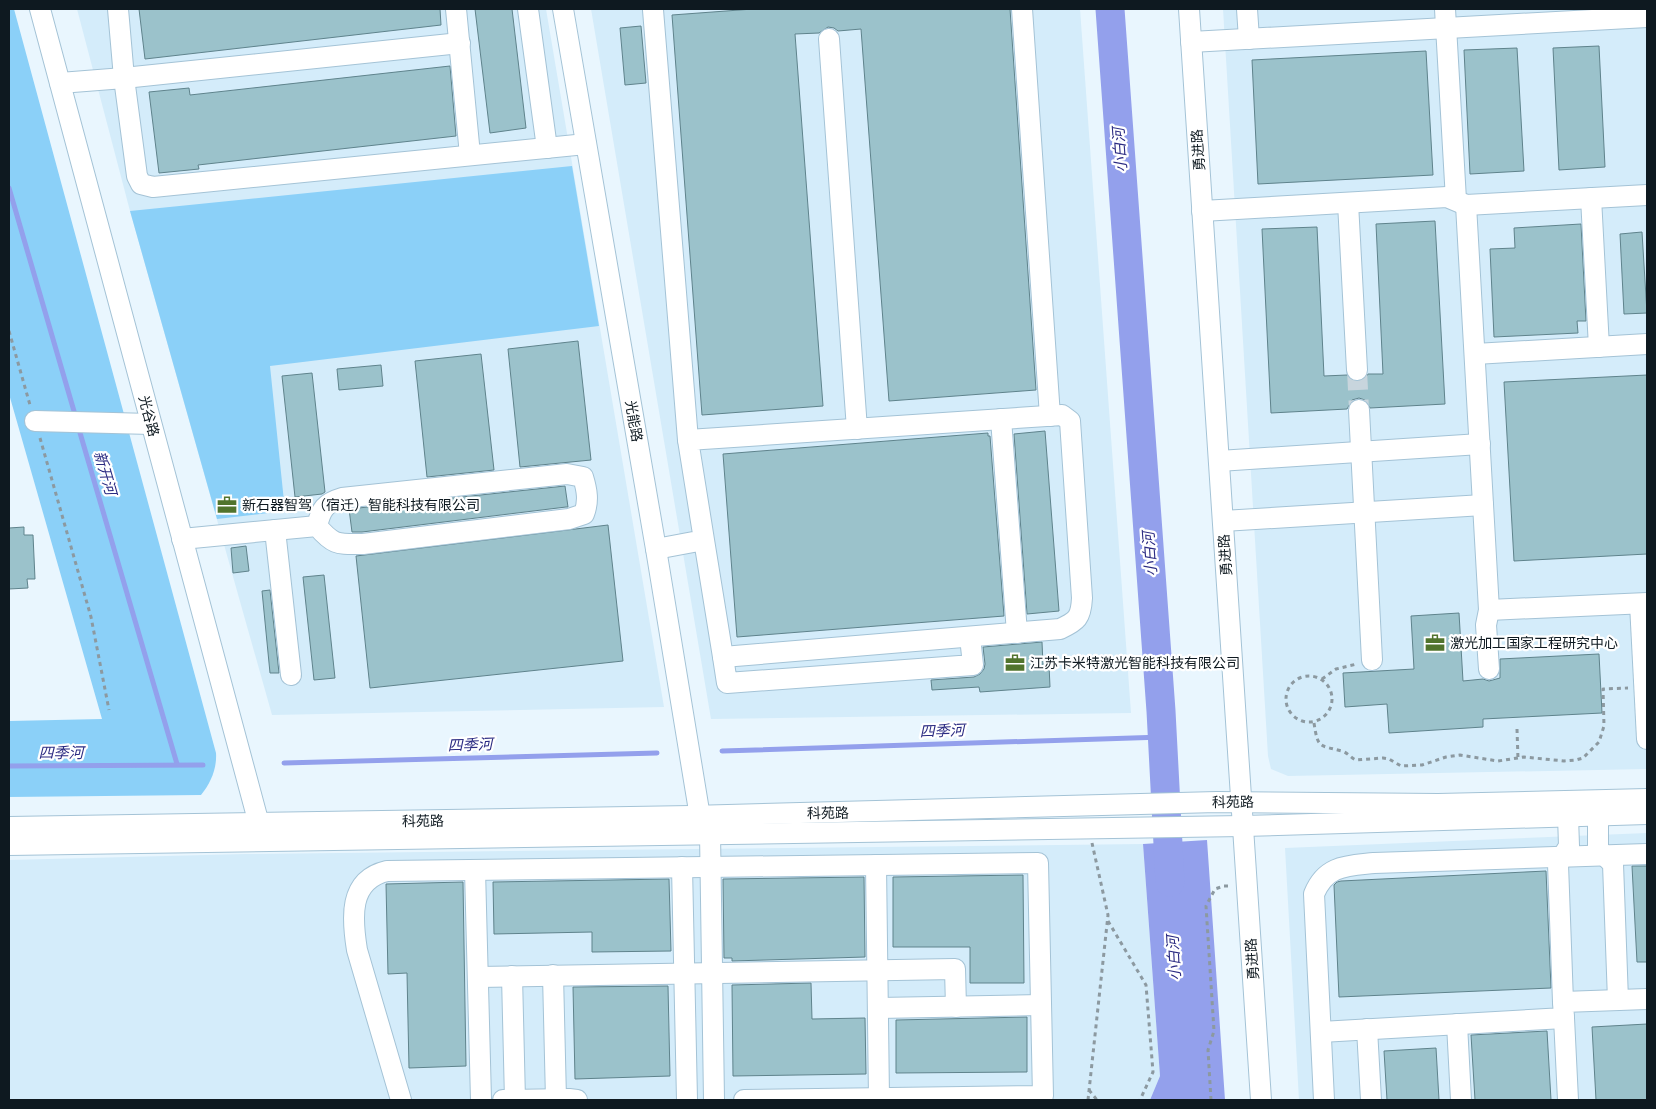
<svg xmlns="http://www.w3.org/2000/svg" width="1656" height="1109" viewBox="0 0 1656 1109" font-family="'Golos Text','Noto Sans SC',sans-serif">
  <rect width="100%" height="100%" fill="#e9f6fe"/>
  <!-- built -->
  <g fill="#d4ecfa">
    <path d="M77,9h469l118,698 -392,8 -142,-504z"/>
    <path d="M591,9h489l51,704 -420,6z"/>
    <path d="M1223,9h424v760l-359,7 -17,-7 -3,-13z"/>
    <path d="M1647,833v267h-348l-14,-252z"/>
    <path d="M1143,844l17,232 -10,24h-1141v-240l236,-6z"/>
  </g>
  <!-- green -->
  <g fill="#8bd0f8">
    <path d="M9,9h5l202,744c1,15 -5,30 -15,42l-192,2v-76l93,-2 -93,-325z"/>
    <path d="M572,166l27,160 -329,40 15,145 -68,8 -87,-308z"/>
  </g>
  <!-- water -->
  <path fill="#93a0ec" d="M1207,840l18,260h-75l10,-24 -17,-232z"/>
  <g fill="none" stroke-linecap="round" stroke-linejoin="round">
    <!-- stream -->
    <g stroke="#93a0ec" stroke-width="5">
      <path d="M9,188l67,230"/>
      <path d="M78,426l99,338"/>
      <path d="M722,751l441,-14"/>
      <path d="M284,763l373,-10"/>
      <path d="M9,766l194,-1"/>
    </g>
    <!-- river -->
    <path stroke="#93a0ec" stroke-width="29" d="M1110,9l51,702 9,171"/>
  </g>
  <!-- building -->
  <g fill="#9bc2cb" stroke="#5f838c">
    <path d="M139,9h301l1,16 -296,34z"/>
    <path d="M475,9h37l14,119 -36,5z"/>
    <path d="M753,9h257l26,381 -147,11 -28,-372 -23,2 -4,-3 -6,-1 -9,6 -24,1 28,372 -121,9 -30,-400z"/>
    <path d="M641,26l5,57 -21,2 -5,-57z"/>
    <path d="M1599,46l6,121 -46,3 -6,-122z"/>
    <path d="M1517,48l7,123 -54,3 -6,-124z"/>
    <path d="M1426,51l7,124 -175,9 -6,-124z"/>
    <path d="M450,66l6,70 -258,29 1,4 -40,4 -10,-81 40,-4 1,7z"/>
    <path d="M1435,221l10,183 -75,4 -5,-8 -6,-2 -7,2 -5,9 -76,4 -9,-184 55,-2 7,149 23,-1 4,5 6,2 7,-2 4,-6h15l-7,-150z"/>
    <path d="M1581,224l5,97h-9l1,12 -84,4 -4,-88 25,-1 -1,-20z"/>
    <path d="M1642,232l5,81 -23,1 -4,-80z"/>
    <path d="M578,341l13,119 -71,7 -12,-118z"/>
    <path d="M481,354l13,116 -67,7 -12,-116z"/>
    <path d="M381,365l2,21 -44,4 -2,-21z"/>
    <path d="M312,373l13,119 -3,2 -27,3 -13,-121z"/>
    <path d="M1647,375v179l-133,7 -10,-179z"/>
    <path d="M1045,431l14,180 -32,3 -13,-180z"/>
    <path d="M988,433v3h2l14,180 -267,21 -14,-183z"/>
    <path d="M565,486l3,21h-2l-204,25h-10l-3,-23z"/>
    <path d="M608,525l15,136 -253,27 -14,-132z"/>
    <path d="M24,527v8h9l2,44h-8l1,9 -19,1v-61z"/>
    <path d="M246,546l3,25 -16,2 -2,-25z"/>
    <path d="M324,575l11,103 -21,2 -11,-103z"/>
    <path d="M270,590l9,83h-9l-8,-82z"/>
    <path d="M1459,613l4,68 20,-2 6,2 11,-3v-19l99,-5 3,59 -119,6v8l-94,6 -2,-29 -42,3 -2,-34 71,-4 -3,-53z"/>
    <path d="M1042,642l1,23h6l1,22 -70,5 -1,-5 -47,3 -1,-10 43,-3 6,-3 4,-5 1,-5 -2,-17z"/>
    <path d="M1632,866h15v96h-10z"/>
    <path d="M1546,871l5,117 -212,9 -5,-112 3,-3 4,-1z"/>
    <path d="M1023,875l1,108h-54v-36h-77v-70z"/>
    <path d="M864,877l1,80 -133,4v-3h-8l-1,-79z"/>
    <path d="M669,879l2,72 -79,1v-20l-98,2 -1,-52z"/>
    <path d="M463,882l3,184 -57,2 -2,-95 -19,1 -2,-90z"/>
    <path d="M811,983l1,36 53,-1 1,56 -133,2 -1,-91z"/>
    <path d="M668,986l2,90 -95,3 -2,-92z"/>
    <path d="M1027,1017v55l-131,1v-53z"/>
    <path d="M1647,1024v76h-51l-4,-73z"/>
    <path d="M1547,1031l4,69h-76l-4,-65z"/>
    <path d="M1436,1048l3,52h-52l-3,-49z"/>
  </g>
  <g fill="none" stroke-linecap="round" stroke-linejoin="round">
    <!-- minor-tunnel -->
    <path stroke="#c8d5dd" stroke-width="20" stroke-dasharray="20 10" stroke-linecap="butt" d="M1357,370l2,40"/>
    <defs>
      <g id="minor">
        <path d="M40,9l219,815"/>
        <path d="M118,9l6,69 336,-35"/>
        <path d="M456,9l14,146"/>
        <path d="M528,9l19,139"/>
        <path d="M563,9l93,540 46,280"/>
        <path d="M1022,9l28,407"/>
        <path d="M1189,9l72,1091"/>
        <path d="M1247,9l2,30"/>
        <path d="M1445,9l11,191"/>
        <path d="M653,10l35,430"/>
        <path d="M829,39l28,390"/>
        <path d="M1191,42l456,-25"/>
        <path d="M60,83l64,-5 13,98 4,8 12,3 433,-43"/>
        <path d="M1591,198l8,149"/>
        <path d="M1348,203l9,167"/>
        <path d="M1466,205l23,405 -3,15 3,44"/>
        <path d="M1202,211l245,-14 19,8 181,-10"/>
        <path d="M1475,354l172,-10"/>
        <path d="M1359,410l13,250"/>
        <path d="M1001,419l16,214"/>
        <path d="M35,421l116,3"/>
        <path d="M1219,461l261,-17"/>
        <path d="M1223,521l260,-16"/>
        <path d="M275,530l16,145"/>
        <path d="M182,539l135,-13c17,20 21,18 46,18l206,-25 15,-5c5,-13 3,-24 -1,-37l-16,-3 -225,24c-17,5 -21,11 -25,28"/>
        <path d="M656,549l48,-9 19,117 337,-28c17,-8 21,-11 22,-31l-12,-177 -8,-6 -374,25 16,100"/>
        <path d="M1640,604l7,135"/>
        <path d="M1489,610l158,-7"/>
        <path d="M723,657l4,26 246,-18 -3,-28"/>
        <path d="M1598,815v34l15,15 5,136"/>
        <path d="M9,827l682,-11 526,-14 221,2 209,-5"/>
        <path d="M710,833l4,267"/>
        <path d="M9,845l1234,-19 404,-12"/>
        <path d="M876,865l3,233"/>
        <path d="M682,867l5,233"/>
        <path d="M475,870l6,230"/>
        <path d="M553,975l3,124"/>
        <path d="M512,976l3,124"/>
        <path d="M478,977l477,-8 1,38"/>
        <path d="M1563,1002l-5,-138 11,-18 -1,-30"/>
        <path d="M878,1008l163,-3"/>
        <path d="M1564,1018l4,82"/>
        <path d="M1457,1024l4,76"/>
        <path d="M1367,1029l4,71"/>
        <path d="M1321,1032l243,-14 -1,-16 84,-3"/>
        <path d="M401,1100l-44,-150c-5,-31 -9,-70 30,-79l651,-8 5,233 -299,4"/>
        <path d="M503,1100l66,-1 8,1"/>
        <path d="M1324,1100l-10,-206c12,-29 33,-28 60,-31l273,-9"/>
      </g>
    </defs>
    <!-- minor casing -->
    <use href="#minor" stroke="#a4c3d6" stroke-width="22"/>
    <!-- path -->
    <g stroke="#8c99a0" stroke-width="3" stroke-dasharray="4 4" stroke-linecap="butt">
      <path d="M9,331l21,74"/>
      <path d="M40,438l51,179 18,93"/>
      <circle cx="1309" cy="699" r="23"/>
      <path d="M1322,679l14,-10 21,-5"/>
      <path d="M1314,723c4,26 5,22 28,28 6,2 9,7 14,9l27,-2 6,1 12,7 21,-1 24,-8 14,-2 38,6 26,-4 40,4 12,-1 7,-2 16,-16 5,-16 -1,-37 25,-1"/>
      <path d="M1517,729l1,30"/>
      <path d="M1108,921l38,64 7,87 -13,28"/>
      <path d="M1089,1090l8,10"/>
      <path d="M1088,1100l20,-185 -16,-72"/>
      <path d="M1211,1100l-3,-50 6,-19 -8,-125 9,-17 9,-3h7"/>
    </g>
    <!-- minor -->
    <use href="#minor" stroke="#fff" stroke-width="20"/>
  </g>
  <!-- icons -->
  <defs>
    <symbol id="office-bare" viewBox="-9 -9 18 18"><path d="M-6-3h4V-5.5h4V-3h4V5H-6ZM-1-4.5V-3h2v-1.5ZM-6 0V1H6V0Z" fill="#51742d" stroke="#fff" stroke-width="2.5" paint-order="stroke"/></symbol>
  </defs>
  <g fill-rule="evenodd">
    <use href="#office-bare" x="213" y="491" width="28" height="28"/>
    <use href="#office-bare" x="1421" y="629" width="28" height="28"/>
    <use href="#office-bare" x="1001" y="649" width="28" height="28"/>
  </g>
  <g text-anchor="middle" stroke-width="4.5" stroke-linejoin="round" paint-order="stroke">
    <!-- street labels -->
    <g font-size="14" fill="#0e1920" stroke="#fff">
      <text transform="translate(1198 150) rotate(-94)" y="5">勇进路</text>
      <text transform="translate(149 416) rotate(75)" y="5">光谷路</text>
      <text transform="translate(634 421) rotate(80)" y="5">光能路</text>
      <text transform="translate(1225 555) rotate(-94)" y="5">勇进路</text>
      <text transform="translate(1233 802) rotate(-1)" y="5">科苑路</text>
      <text transform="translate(828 813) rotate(-1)" y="5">科苑路</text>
      <text transform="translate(423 821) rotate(-1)" y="5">科苑路</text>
      <text transform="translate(1252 959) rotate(-94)" y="5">勇进路</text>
    </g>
    <!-- poi labels -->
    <g font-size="14" fill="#0e1920" stroke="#fff" text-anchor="start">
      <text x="242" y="510">新石器智驾（宿迁）智能科技有限公司</text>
      <text x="1450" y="648">激光加工国家工程研究中心</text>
      <text x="1030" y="668">江苏卡米特激光智能科技有限公司</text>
    </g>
    <!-- water labels -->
    <g font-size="15" font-style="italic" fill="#2b2b82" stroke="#fff">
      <text transform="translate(1120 150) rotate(-94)" y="5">小白河</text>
      <text transform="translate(105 473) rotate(74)" y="5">新开河</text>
      <text transform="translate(1150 554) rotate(-94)" y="5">小白河</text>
      <text transform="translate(942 731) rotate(-2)" y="5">四季河</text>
      <text transform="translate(470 745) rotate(-2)" y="5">四季河</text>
      <text x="61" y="758">四季河</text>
      <text transform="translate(1174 958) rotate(-93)" y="5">小白河</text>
    </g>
  </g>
  <!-- border -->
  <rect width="1656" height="1109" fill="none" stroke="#0e1920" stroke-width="20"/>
</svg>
